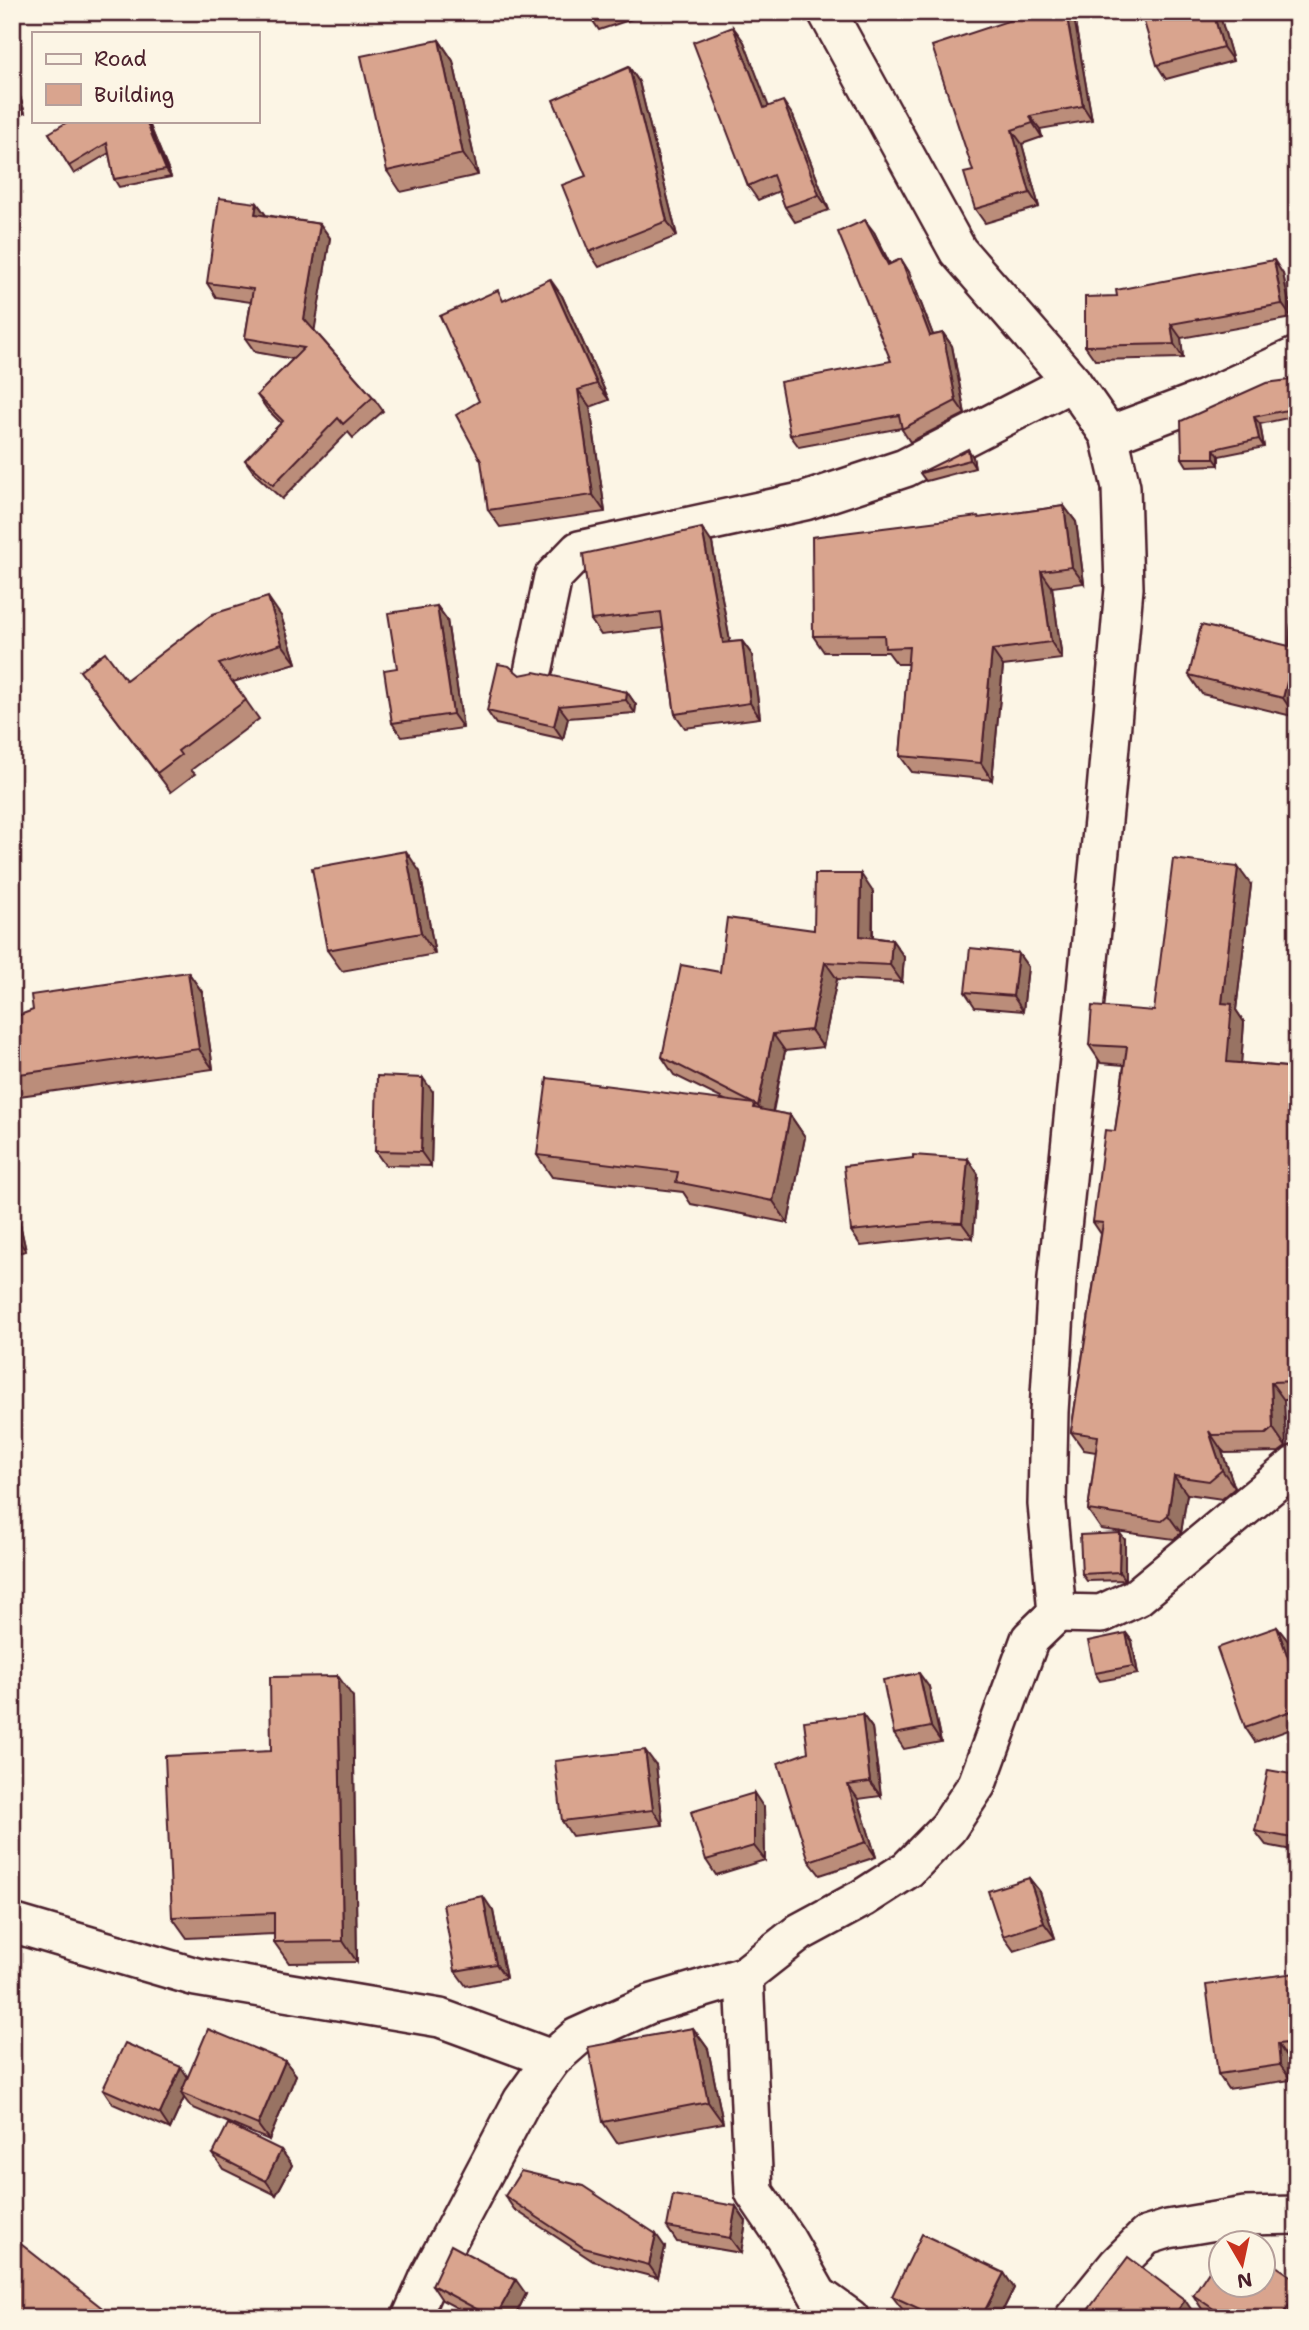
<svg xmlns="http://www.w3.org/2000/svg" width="1309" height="2330" viewBox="0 0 1309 2330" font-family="'Shantell Sans',sans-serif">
  <rect width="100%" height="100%" fill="#fcf5e5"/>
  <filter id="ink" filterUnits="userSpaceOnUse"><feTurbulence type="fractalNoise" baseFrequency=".0143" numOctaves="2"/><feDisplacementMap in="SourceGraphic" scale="14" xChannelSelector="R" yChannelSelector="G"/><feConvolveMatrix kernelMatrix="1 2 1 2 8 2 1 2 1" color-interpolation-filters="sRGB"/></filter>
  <g filter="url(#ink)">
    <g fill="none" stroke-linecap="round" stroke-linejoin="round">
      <defs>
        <g id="minor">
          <path d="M1109,435l93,-35 95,-44"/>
          <path d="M534,667l19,-90 26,-27 226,-49 100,-33 167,-86"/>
          <path d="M1057,1613l44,1 36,-17 160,-133"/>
          <path d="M12,1923l184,54 244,41 112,41"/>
          <path d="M744,1976l10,216 32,47 32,56 32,23"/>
          <path d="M411,2318l19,-43 92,-174 30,-42 25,-22 73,-33 94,-28 56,-44 63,-34 45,-29 40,-41 29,-44 53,-145 27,-26 -10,-109 2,-92 8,-134 49,-487 18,-203 -3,-101 -12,-52 -37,-53 -114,-131 -131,-239"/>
          <path d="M1074,2318l44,-54 28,-28 22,-7 77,-13 52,-1"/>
        </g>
      </defs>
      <!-- minor casing -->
      <use href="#minor" stroke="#4a1f2b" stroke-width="42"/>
      <!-- minor -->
      <use href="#minor" stroke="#fcf5e5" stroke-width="37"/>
    </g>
    <!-- wall -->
    <g fill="#bb8d7a" stroke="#4a1f2b" stroke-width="2">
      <path d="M587,12h61l-7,4 -42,14z"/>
      <path d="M1035,12h99l-59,11 17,97 -52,9 2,8 -20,7 17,63 -54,16 -10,-14 -2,-38z"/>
      <path d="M1219,12l14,49 -67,18 -9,-14z"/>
      <path d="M733,27l11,15 24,65 25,9 36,94 -34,12 -10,-15 -6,-16 -21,9 -10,-14z"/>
      <path d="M439,40l14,21 25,114 -77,17 -14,-21z"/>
      <path d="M629,67l10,15 38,154 -78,31 -10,-15 -3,-76z"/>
      <path d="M12,70l13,43 -13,4z"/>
      <path d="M148,121l23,56 -52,10 -5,-8 -5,-26 -35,21 -25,-41z"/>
      <path d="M257,203l9,12 54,9 10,14 -16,92 59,67 10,14 -30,27 -5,-6 -66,67 -27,-25 -10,-14 36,-37 -14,-14 -10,-14 36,-36 -38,-7 -10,-14 6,-36 -35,-5 -9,-14z"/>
      <path d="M874,232l16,32 11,-5 8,13 24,63 10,-2 9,13 13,68 -55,28 -9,-14 -102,19 -9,-12 101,-74z"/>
      <path d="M1283,274l9,44 -111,20 2,20 -88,2 -10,-14 32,-50z"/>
      <path d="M562,296l47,104 -19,7 15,105 -105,15 -12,-17 -9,-109 26,-101z"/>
      <path d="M1297,379v37l-37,8 4,23 -45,9v9l-32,1 -5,-8z"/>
      <path d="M973,457l2,11 -49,13 -6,-8z"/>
      <path d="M1064,506l12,16 8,61 -32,4 10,72 -59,7 -11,114 -80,-8 -12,-16 8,-92h-11l-9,-12h-64l-11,-16 167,-118z"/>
      <path d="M712,543l18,99 12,-1 10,14 8,63 -75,10 -10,-14 -12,-86 -62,7 -10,-15z"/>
      <path d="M1297,551l-1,166 -94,-23 -13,-19 100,-29z"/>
      <path d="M437,606l10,14 16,108 -61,9 -10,-14 5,-55z"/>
      <path d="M281,616l15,47 -63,19 26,37 -68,51 4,4 -24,18 -91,-121 46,9z"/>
      <path d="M520,675l107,17 9,13 -1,8 -67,5 -5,21 -67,-15 -9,-13z"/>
      <path d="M420,872l15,82 -93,17 -15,-21z"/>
      <path d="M1251,885l-15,125 8,12 -3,41 56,5v332h-13l2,47 -7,5 -54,1 -4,-4 14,39 -13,11 -35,-5 -6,39 -7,6 -73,-10 -13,-19 8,-58 -12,-2 -13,-18 30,-198 -8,-12 22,-91 9,-66 -23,-2 -12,-18 65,-34z"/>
      <path d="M873,892v45l19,3 12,17 -2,25 -65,-3 -14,68 -38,4 -12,61 17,3 15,22 -17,86 -97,-19 -8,-12 -131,-15 -15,-22 188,-55 -51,-25 -12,-18 58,-85 94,-42z"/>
      <path d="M1018,953l10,14 -5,44 -48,-4 -10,-15z"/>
      <path d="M188,972l14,20 11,77 -201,28v-79z"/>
      <path d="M433,1092l-2,74 -46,-1 -10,-14z"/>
      <path d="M12,1151l8,44 -6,2 12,54 -14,3z"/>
      <path d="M968,1159l10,15 -5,64 -24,-2 -88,10 -10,-15z"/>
      <path d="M1125,1540v40l-38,1 -5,-7z"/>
      <path d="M1277,1627l11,14 9,27v59l-42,15 -10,-15z"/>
      <path d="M1126,1633l6,8 6,33 -38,7 -5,-8z"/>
      <path d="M929,1687l12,55 -37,7 -10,-15z"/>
      <path d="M353,1697l4,265 -68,1 -15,-21v-8l-87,4 -15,-21 99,-166z"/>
      <path d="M862,1714l10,14 9,68 -23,3 18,58 -56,18 -11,-14 -1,-109z"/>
      <path d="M656,1765l7,60 -91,11 -10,-15z"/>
      <path d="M1297,1775v76l-31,-6 -11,-14z"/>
      <path d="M764,1808l1,52 -49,15 -10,-15z"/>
      <path d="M1029,1878l11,14 15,46 -41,13 -11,-15z"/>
      <path d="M493,1911l13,67 -40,8 -11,-15z"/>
      <path d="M1297,1976v82l-9,1 3,21 -63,9 -10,-15z"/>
      <path d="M693,2028l15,21 15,74 -106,20 -14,-21z"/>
      <path d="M285,2061l11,14 -27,65 -78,-33 -7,-9 -14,31 -57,-25 -10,-15z"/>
      <path d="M281,2150l11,15 -16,30 -53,-26 -10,-15z"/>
      <path d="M505,2196l160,51 -7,31 -65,-17 -79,-52z"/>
      <path d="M746,2221l-5,32 -64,-11 -10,-15z"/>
      <path d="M1004,2273l10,15 -15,30h-81l-15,-8 -11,-14z"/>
      <path d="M432,2285l94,9 -12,24h-38l-34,-18z"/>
      <path d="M1193,2295l104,23h-82l-13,-9z"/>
    </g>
    <!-- shaded-wall -->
    <g fill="#987363" stroke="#4a1f2b" stroke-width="2">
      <path d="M1066,12h1l8,11 17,97 -9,-14z"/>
      <path d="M1213,12h6l14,49 -10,-14z"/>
      <path d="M733,27l11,15 31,81 -11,-15z"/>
      <path d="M439,40l14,21 25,114 -15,-21z"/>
      <path d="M629,67l10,15 38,154 -10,-15z"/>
      <path d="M12,70l13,43 -10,-14 -3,-11z"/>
      <path d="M783,101l10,15 36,94 -10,-15z"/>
      <path d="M1030,116l10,13 2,8 -9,-14z"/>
      <path d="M146,121h2l23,56 -5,-7z"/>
      <path d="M1012,130l10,14 17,63 -9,-14z"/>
      <path d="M257,203l10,14 -12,-3z"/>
      <path d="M865,220l9,12 22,45 -8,-12z"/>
      <path d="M320,224l10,14 -16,95 -10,-14z"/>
      <path d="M901,259l8,13 29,76 -8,-12z"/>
      <path d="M1274,260l9,14 9,44 -10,-14z"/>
      <path d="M550,279l12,17 47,104 -12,-16z"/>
      <path d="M1171,324l10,14 2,20 -9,-14z"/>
      <path d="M943,333l9,13 13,68 -9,-13z"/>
      <path d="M578,390l12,17 15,105 -12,-17z"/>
      <path d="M1254,417l6,7 4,23 -5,-8z"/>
      <path d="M968,449l5,8 2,11 -5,-8z"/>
      <path d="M1214,449l5,7v9l-5,-7z"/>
      <path d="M1064,506l12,16 8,61 -12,-16z"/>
      <path d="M702,528l10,15 21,115 -10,-15z"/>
      <path d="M1041,571l11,16 10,72 -11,-17z"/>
      <path d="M268,597l13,19 15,47 -14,-19z"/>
      <path d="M437,606l10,14 16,108 -10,-14z"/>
      <path d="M742,641l10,14 8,63 -10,-15z"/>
      <path d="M992,650l11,16 -11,114 -11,-17z"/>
      <path d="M1287,682l10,14 -1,21 -13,-19z"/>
      <path d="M627,692l9,13 -1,8 -9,-13z"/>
      <path d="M559,706l9,12 -5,21 -9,-13z"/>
      <path d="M406,851l14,21 15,82 -14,-21z"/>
      <path d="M1238,867l13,18 -15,125 8,12 -4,58 -13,-18 -5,-59z"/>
      <path d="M861,874l12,18 -1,61 -12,-17z"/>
      <path d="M892,940l12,17 -2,25 -12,-17z"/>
      <path d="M1018,953l10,14 -5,44 -10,-15z"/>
      <path d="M825,962l12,17 -14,68 -12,-17z"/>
      <path d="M188,972l14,20 11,77 -14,-20z"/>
      <path d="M773,1034l12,17 -15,72 -12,-17z"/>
      <path d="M423,1078l10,14 -2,74 -10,-14z"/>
      <path d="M790,1115l15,22 -17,86 -15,-22z"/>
      <path d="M12,1151l8,44 -8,-11z"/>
      <path d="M968,1159l10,15 -5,64 -11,-15z"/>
      <path d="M12,1194l2,3 12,54 -9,-12 -5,-24z"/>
      <path d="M1271,1382l13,18 2,47 -13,-19z"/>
      <path d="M1209,1431l12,18 14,39 -13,-18z"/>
      <path d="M1174,1476l13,18 -6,39 -13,-18z"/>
      <path d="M1120,1533l5,7v40l-6,-8z"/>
      <path d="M1277,1627l11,14 9,27v15z"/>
      <path d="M1126,1633l6,8 6,33 -5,-8z"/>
      <path d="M919,1673l10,14 12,55 -10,-15z"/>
      <path d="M338,1676l15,21 4,265 -14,-21z"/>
      <path d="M862,1714l10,14 9,68 -11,-14z"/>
      <path d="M645,1750l11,15 7,60 -10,-15z"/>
      <path d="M848,1785l10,14 18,58 -10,-15z"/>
      <path d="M754,1793l10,15 1,52 -11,-14z"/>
      <path d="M1029,1878l11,14 15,46 -11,-15z"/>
      <path d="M483,1896l10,15 13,67 -10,-14z"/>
      <path d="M693,2028l15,21 15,74 -15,-21z"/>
      <path d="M1278,2044l10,15 3,21 -11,-15z"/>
      <path d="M285,2061l11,14 -27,65 -11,-15z"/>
      <path d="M181,2067l10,15 -10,11 3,5 -14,31 -10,-15z"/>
      <path d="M281,2150l11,15 -16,30 -10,-14z"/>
      <path d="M736,2206l10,15 -5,32 -11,-15z"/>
      <path d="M656,2234l9,13 -7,31 -9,-13z"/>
      <path d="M1004,2273l10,15 -15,30h-18z"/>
      <path d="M516,2280l10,14 -12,24h-19z"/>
      <path d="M1297,2293v25h-17z"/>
      <path d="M1185,2300l12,18h-25z"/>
    </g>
    <!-- building -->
    <g fill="#d9a48e" stroke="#4a1f2b" stroke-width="2">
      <path d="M1035,12h31l17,94 -53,10 3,7 -21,7 18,63 -55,16 -11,-36 9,-2 -41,-125z"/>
      <path d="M1141,12h72l10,35 -66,18z"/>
      <path d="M733,27l31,81 19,-7 36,94 -34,12 -12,-32 -25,11 -55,-144z"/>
      <path d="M439,40l24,114 -76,17 -26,-115z"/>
      <path d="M629,67l38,154 -78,31 -27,-67 24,-9 -33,-76z"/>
      <path d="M12,88l3,11 -3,1z"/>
      <path d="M69,121h77l20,49 -52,9 -7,-36 -38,23 -20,-33z"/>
      <path d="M219,198l38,5 -2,11 65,10 -16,95 69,78 -30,27 -5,-6 -65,67 -28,-25 38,-39 -26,-26 47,-47 -59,-10 8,-49 -46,-6z"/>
      <path d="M865,220l23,45 13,-6 29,77 13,-3 13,68 -54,28 -3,-14 -109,20 -10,-53 111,-21 -53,-129z"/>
      <path d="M1274,260l8,44 -111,20 3,20 -89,2v-49l32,-1 -1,-6z"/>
      <path d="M550,279l47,105 -19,6 15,105 -105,15 -7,-49 -25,-46 23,-14 -39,-85 58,-26 5,11z"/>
      <path d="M1297,379v29l-43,9 5,22 -45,10v9h-32l-1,-37 85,-38z"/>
      <path d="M968,449l2,11 -50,13z"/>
      <path d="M1064,506l8,61 -31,4 10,71 -59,8 -11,113 -81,-7 9,-109 -24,1 -1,-13 -71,1 -1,-99 166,-21 1,2z"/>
      <path d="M702,528l21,115 19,-2 8,62 -75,11 -14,-102 -70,8 -8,-66z"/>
      <path d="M1297,551v133l-10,-2 -4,16 -94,-23 12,-50 88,21z"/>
      <path d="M268,597l14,47 -63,20 27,36 -68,51 3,4 -24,18 -77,-102 25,-19 21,28 87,-66z"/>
      <path d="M437,606l16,108 -61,9 -8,-53 13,-2 -9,-55z"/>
      <path d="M498,664l11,2 11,9 15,-3 92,20 -1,8 -67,6 -5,20 -67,-15z"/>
      <path d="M406,851l15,82 -94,17 -15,-82z"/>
      <path d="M1173,859l65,8 -16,136 10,1 -5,58 70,6v313l-26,1 2,46 -7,6 -54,1 -3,-4 13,39 -13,11 -35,-5 -6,39 -7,6 -73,-11 10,-74 -27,-4 32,-209 -10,-1 12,-92 10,1 12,-84 -38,-2 3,-39 62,5z"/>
      <path d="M815,874h46l-1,62 32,4 -2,25 -65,-3 -14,68 -38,4 -15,72 -96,-49 19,-92 39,7 7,-54 87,12z"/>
      <path d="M970,948l48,5 -5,43 -48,-4z"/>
      <path d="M188,972l11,77 -187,26v-57l21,-8 -2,-15z"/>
      <path d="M377,1076l46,2 -2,74 -46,-1z"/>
      <path d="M547,1078l208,26 -1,4 36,7 -17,86 -97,-19 2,-10 -141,-17z"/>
      <path d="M913,1155l55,4 -6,64 -24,-1 -87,9 -7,-65 69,-8z"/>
      <path d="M12,1215l5,24 -5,1z"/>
      <path d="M1120,1533l-1,39 -37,2 -2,-39z"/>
      <path d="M1277,1627l20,56v26l-52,18 -28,-79z"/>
      <path d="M1126,1633l7,33 -38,7 -7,-32z"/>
      <path d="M919,1673l12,54 -37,7 -11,-54z"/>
      <path d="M338,1676l5,265 -69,1v-29l-102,4 -7,-161 106,-5 -1,-74z"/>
      <path d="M862,1714l8,68 -22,3 18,57 -57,19 -31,-98 30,-11 -4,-31z"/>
      <path d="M645,1750l8,60 -91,11 -7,-60z"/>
      <path d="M1268,1770l29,5v64l-42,-8z"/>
      <path d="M754,1793v53l-48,14 -15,-48z"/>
      <path d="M1029,1878l15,45 -41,13 -15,-45z"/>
      <path d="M483,1896l13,68 -41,7 -12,-67z"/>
      <path d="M1295,1973l2,15v54l-19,2 2,21 -62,9 -12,-89z"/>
      <path d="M693,2028l15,74 -105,20 -15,-75z"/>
      <path d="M208,2029l77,32 -27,64 -77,-32z"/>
      <path d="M125,2043l56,24 -21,47 -57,-25z"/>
      <path d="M228,2124l53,26 -15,31 -53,-27z"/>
      <path d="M521,2171l62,15 73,48 -7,31 -65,-17 -79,-52z"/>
      <path d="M673,2195l63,11 -6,32 -63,-11z"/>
      <path d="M922,2234l82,39 -23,45h-42l-47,-22z"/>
      <path d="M12,2237l103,81h-103z"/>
      <path d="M1231,2237l8,6h-12z"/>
      <path d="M451,2245l65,35 -21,38h-2l-61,-33z"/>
      <path d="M1222,2251v34h42v-27l33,22v13l-17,25h-53l-34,-23z"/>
      <path d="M1128,2257l57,43 -13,18h-90z"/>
    </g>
  </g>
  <!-- margin -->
  <rect width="1309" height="2330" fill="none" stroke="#fcf5e5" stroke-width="42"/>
  <rect x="21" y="21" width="1267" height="2288" fill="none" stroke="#4a1f2b" stroke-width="2.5" filter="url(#ink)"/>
  <!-- legend -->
  <rect x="32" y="32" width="228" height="91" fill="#fcf5e5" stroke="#b59f9b" stroke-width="2"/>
  <rect x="46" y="54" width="35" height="10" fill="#fcf5e5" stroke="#b59f9b" stroke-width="2"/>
  <text x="94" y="66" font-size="21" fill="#4a1f2b">Road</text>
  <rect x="46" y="84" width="35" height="21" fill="#d9a48e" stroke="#b59f9b" stroke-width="2"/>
  <text x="94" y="102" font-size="21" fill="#4a1f2b">Building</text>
  <!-- north arrow -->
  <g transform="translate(1242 2264) rotate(171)"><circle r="33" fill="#fcf5e5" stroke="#b59f9b" stroke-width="2"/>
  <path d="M0-5L12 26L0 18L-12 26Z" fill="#c8321e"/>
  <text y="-10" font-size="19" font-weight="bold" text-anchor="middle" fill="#4a1f2b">N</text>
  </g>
</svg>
